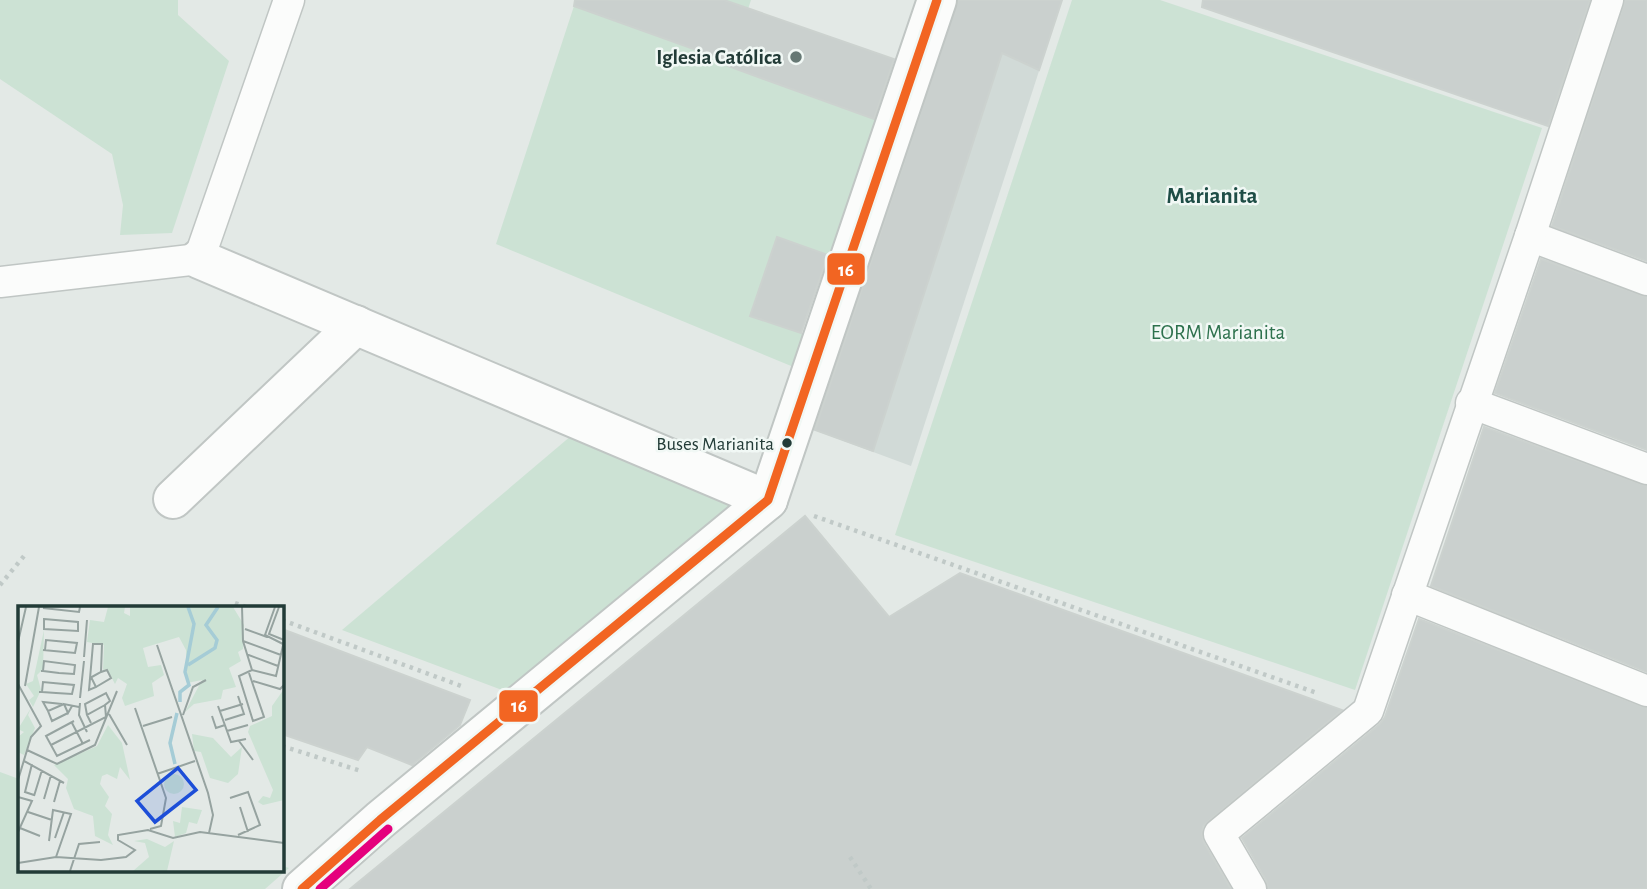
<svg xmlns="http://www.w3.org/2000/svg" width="1647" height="889" viewBox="0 0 1647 889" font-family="'Alegreya Sans',sans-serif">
  <rect width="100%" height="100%" fill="#e3e9e6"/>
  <!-- built -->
  <path fill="#d1dad7" d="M948,0h114l-151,466 -105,-39z"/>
  <!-- green -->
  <g fill="#cce2d4">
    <path d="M0,0h178v15l51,46 -57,172 -52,2 3,-30 -11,-51 -112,-75z"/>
    <path d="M717,0h34l-22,66 150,54 -46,137 -56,-20 -27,79 57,19 -11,33 -300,-124 78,-238 126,45z"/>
    <path d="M1072,0h88l382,128 -187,562 -460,-155z"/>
    <path d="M578,430l171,73 -231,193 -176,-66z"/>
    <path d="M0,772l19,7v91h263v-4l7,2 -24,21h-265z"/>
  </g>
  <!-- building -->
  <g fill="#cad0ce" stroke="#ccd2cf" stroke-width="2">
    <path d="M575,0h149l170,59 -20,60 -146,-53 2,-4 -156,-56z"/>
    <path d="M958,0h104l-23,70 -37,-17 -129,398 -58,-21z"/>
    <path d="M1203,0h387l-42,126 -346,-119z"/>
    <path d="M1625,0h22v261l-95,-35z"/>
    <path d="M777,237l51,18 -27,78 -51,-17z"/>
    <path d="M1541,259l106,38v153l-152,-57z"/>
    <path d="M1484,427l163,59v186l-216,-86z"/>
    <path d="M805,516l84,101 71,-44 382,137 -139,116 -1,8 2,9 27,46h-881z"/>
    <path d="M1419,619l228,89v181h-379l-2,-9 -24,-42 138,-114 5,-7z"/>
    <path d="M282,629l188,71 -10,25 -48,40 -45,-18 -9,13 -76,-26z"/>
  </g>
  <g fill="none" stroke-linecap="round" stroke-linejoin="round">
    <defs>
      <g id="lane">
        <path d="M1530,236l117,44"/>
        <path d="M0,282l199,-23 90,-259"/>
        <path d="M1471,403l176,66"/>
        <path d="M1407,595l240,96"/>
        <path d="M1251,889l-32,-55 149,-123 162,-475 78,-236"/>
      </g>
      <g id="street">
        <path d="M199,259l569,241"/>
        <path d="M173,499l183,-174"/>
        <path d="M302,889l78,-69 388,-320 169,-500"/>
      </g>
    </defs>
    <!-- lane casing -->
    <use href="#lane" stroke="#c0c6c4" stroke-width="33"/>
    <!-- street casing -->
    <use href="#street" stroke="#c0c6c4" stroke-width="42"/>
    <!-- path -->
    <g stroke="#c0c9c7" stroke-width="4.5" stroke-dasharray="3.5 5" stroke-linecap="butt">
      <path d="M814,516l503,177"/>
      <path d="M0,585l24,-29"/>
      <path d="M235,603l11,4"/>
      <path d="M282,620l182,67"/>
      <path d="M282,746l79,25"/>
      <path d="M850,857l21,32"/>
    </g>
    <!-- lane -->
    <use href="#lane" stroke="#fbfcfb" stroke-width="30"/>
    <!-- street -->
    <use href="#street" stroke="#fbfcfb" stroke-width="38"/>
    <defs>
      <path id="bus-1" d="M302,889l78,-69 388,-320 169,-500"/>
      <path id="bus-2" d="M320,889l68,-60"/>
    </defs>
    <!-- bus-1 casing -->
    <use href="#bus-1" stroke="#f1f8f5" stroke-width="14"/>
    <!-- bus-2 casing -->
    <use href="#bus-2" stroke="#f1f8f5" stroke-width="14"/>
    <!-- bus-1 -->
    <use href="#bus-1" stroke="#f26522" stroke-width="9"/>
    <!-- bus-2 -->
    <use href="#bus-2" stroke="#e5007d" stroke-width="9"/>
  </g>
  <!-- markers -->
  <circle fill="#667874" stroke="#f1f8f5" stroke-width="2.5" cx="796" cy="57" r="7"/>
  <circle fill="#223b37" stroke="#f1f8f5" stroke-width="2.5" cx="787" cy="443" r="6"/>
  <g text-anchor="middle" stroke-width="5" stroke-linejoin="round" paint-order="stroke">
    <!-- bus labels -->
    <g font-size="19" fill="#223b37" stroke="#f1f8f5" text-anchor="end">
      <text x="774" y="450">Buses Marianita</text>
    </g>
    <!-- poi labels -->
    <g font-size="21" font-weight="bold" fill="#223b37" stroke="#f1f8f5" text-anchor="end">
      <text x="782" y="64">Iglesia Católica</text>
    </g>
    <!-- park labels -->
    <g font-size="21" fill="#2d714d" stroke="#f1f8f5">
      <text x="1218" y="339">EORM Marianita</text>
    </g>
    <!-- neighbourhood labels -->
    <g font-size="23" font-weight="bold" fill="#1e4d46" stroke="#f1f8f5">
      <text x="1212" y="203">Marianita</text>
    </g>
  </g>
  <!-- overview -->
  <g transform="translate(18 606)">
    <rect width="266" height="266" fill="#e3e9e6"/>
    <path d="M90,1h17l-1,6 6,3v-9h103l11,18 -1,24 -5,3 3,9 -12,7 7,19 -13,3 -2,9 -27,5 -9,8 17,-32 -15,3 -1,-33 -7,-13 -36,11 5,19 13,-2 3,10 -12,8 2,13 -29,10 -3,-8 5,-14 -9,-6 -3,6 -8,-15 -4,1 1,-25 -17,-3 3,-22 14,2zM26,24l-1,39 -6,6 4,15 -8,17 -4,-7 5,-4 -8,-12 7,-3zM266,83v111l-21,5 -5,-3 5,-6 7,2 3,-8 -25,-58 2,-6 22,-10v-10zM13,102l-3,7 7,13 -11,27 -6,-3v-15l6,-5 -6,-3zM90,119l14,18 8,37 -10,-13 -3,12 -10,-5 -5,2 -2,8 9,13 -4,9 7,8 -4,21 5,10 -18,-9 -2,-20 -19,-7 -8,-21 2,-9 -14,-14 43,-19zM174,128l21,4 18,19 11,-10 -4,27 -10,9 -18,-5 -9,-26 -7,-1zM146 178a10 10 0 1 1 20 0a10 10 0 1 1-20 0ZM164,201l20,3 -5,14 -8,-2 -3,11 -11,4 -2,-16 7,2zM129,233l18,8 9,-6 -7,30h-34l16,-14 -4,-14 -11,-2z" fill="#cce2d4"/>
    <path fill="none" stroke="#a5ccd6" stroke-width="3.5" d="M170,59l27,-17 2,-8 -11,-15 12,-18M162,96v-10l9,-7 -4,-13 9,-48 -6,-17M157,158l-5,-21 7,-30"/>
    <path fill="none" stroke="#96a3a0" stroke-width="2" d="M224,1l1,34 9,29M257,1l-10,28 18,9M261,1l-10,27 15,6M25,2l36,4 1,-5M26,13l34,3v9l-34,-2zM227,23l22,8M225,35l38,14M0,36l8,-35M139,39l51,148 5,22 -4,18M25,44l32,3 2,-10 -31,-3 -1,10M228,48l32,12M66,51l3,-37M234,64l24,6 8,-35M23,65h2l16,2 15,1 1,-9 -31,-4 -1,10M231,67l15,44 -11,4 -14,-45 13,-6M72,72l11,-6 1,-28h-9l-4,46 7,-3 -5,-10M235,75l27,8 4,-4M0,78l23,42 -10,11 -13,43M7,80l14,-79M78,81l15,-9 -4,-8 -6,2M21,86h3l14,1 16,1 2,-9 -31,-3 -1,10M62,92l4,-37M62,97l-1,12 8,17M46,98l-16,7 4,10 16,-8M54,100l-4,7 -4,-9 15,3M200,100l13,36 15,-3M117,102l31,90 -5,28 -11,3M30,105l-5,-9 19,2M202,105l23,-7M91,108l18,31M165,109l10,-28 13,-7M194,110l4,12 9,-3M207,114l19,-6 -6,-18M56,115l-28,15 11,20 33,-16M54,117l11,21M73,117l-4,-8 18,-10M125,120l29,-9M209,125l21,-6M221,135l14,19M33,139l55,-28 -1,-12 5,-4 -4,-8 -21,11 2,11M9,144l30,14 38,-19 22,-54M6,155l40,22M14,158l-7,28 9,3M139,168l38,-13M16,190l8,-26M0,191l14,4 -14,31M212,192l18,-6 12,33 -22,10M26,193l7,-24M36,196l6,-21M222,201l8,25M10,206l24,8M2,222l20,8M37,232l9,-26M31,235l4,-31 18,4 -15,43M0,257l38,-6 45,3 25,-3 9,-7 -17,-10v-5l30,-5 25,8 27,-6 84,11M52,265l9,-27 21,-2"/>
    <path fill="#1d4ed8" fill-opacity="0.15" stroke="#1d4ed8" stroke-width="3.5" d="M160,162l18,22 -41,32 -18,-21z"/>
    <rect width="266" height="266" fill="none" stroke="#223b37" stroke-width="3.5"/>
  </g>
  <g stroke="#f1f8f5" stroke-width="2.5">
    <rect x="826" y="252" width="40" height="34" rx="7" fill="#f26522"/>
    <rect x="498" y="689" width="41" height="34" rx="7" fill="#f26522"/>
  </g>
  <g font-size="19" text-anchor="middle" font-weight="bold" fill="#fff">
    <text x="846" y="276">16</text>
    <text x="519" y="712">16</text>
  </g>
</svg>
